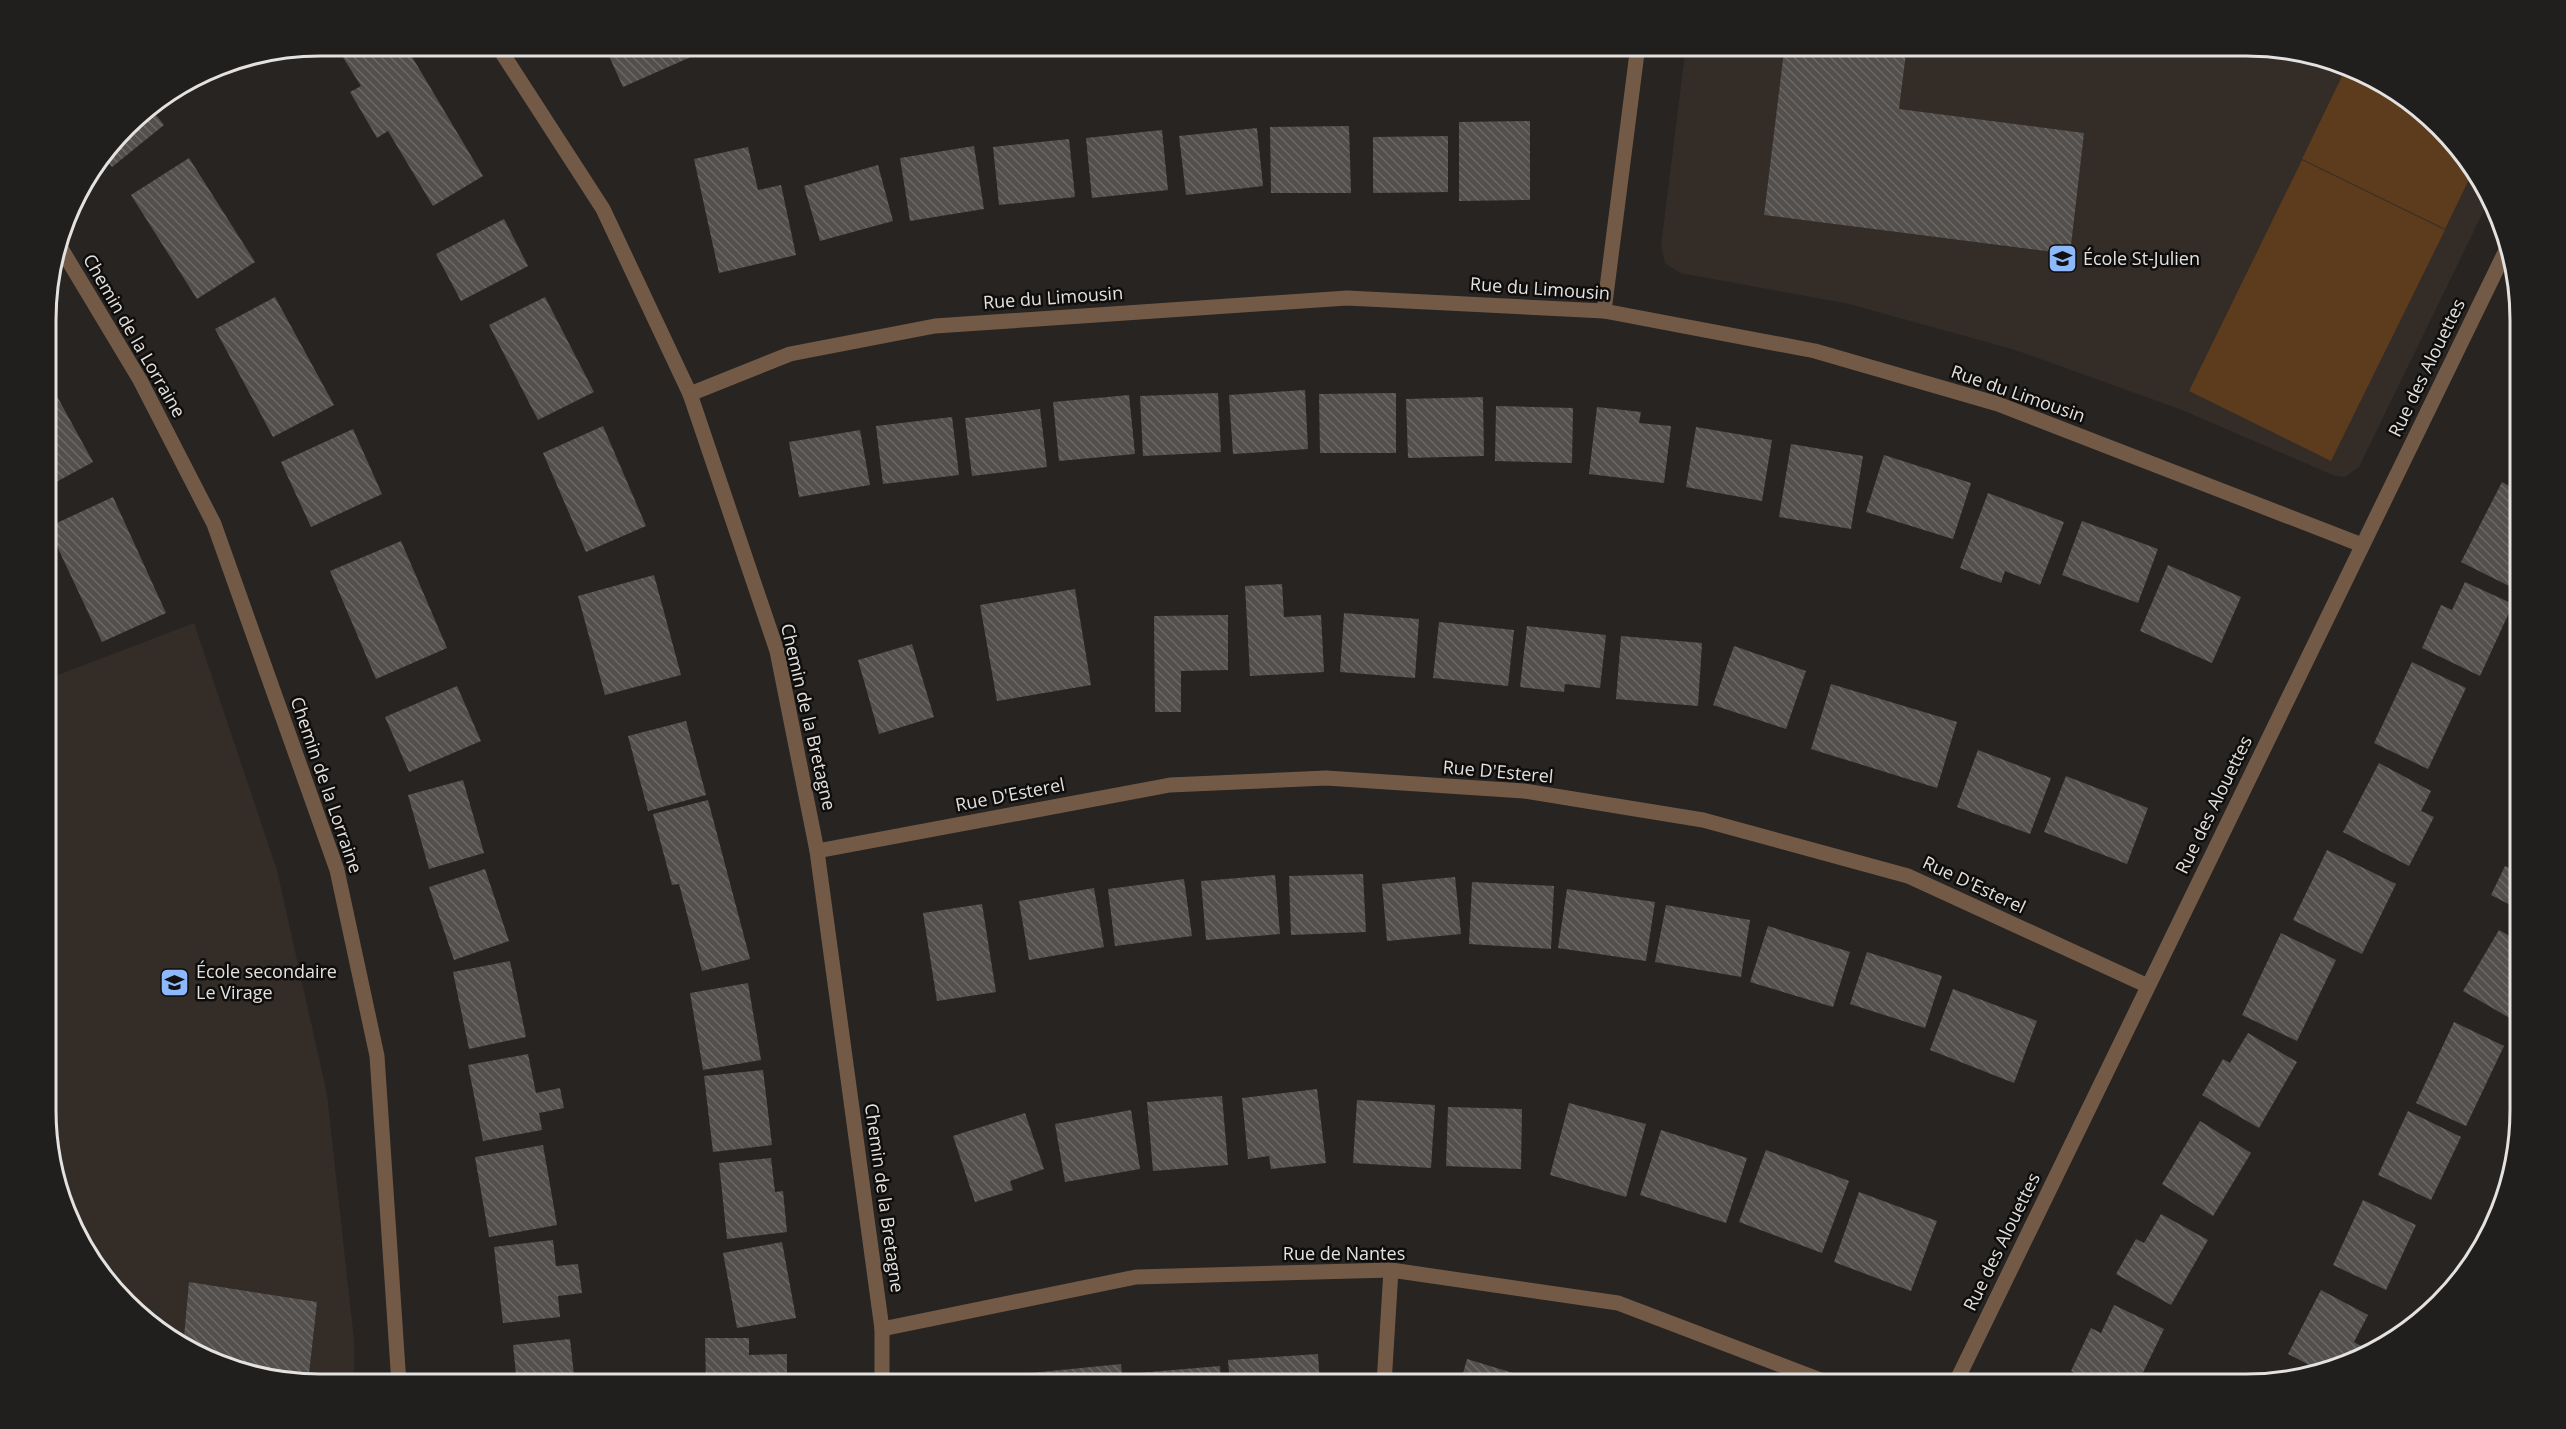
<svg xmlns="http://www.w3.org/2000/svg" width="2566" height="1429" viewBox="0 0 2566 1429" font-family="'Open Sans',sans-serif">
  <defs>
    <pattern id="building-back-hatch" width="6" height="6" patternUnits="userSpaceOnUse" patternTransform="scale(1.5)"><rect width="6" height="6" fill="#524f4d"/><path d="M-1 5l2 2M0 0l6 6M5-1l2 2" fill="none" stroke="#6b6866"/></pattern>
  </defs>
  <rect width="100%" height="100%" fill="#272422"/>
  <!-- built -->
  <g fill="#332c27">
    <path d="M1686,45h561l71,9 66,28 91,85 15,31 -131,269 -14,10 -10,-1 -153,-66 -167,-60 -166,-46 -169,-31 -8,-5 -7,-5 -4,-17z"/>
    <path d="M194,623l83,247 50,224 27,245v45h-35l-71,-9 -66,-28 -91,-85 -44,-117v-466z"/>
  </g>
  <!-- pitch -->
  <g fill="#5d3b1d">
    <path d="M2347,66l37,16 91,85 -30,62 -143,-70z"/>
    <path d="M2302,160l143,70 -114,231 -142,-70z"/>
  </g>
  <!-- building -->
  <g fill="url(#building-back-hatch)">
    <path d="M349,45h56l78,131 -50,30 -45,-75 -11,7 -27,-46 11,-6 -22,-35z"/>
    <path d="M604,45h95l3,7 -79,35z"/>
    <path d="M713,45h40v1l-38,8z"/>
    <path d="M1741,45h166l-8,64 185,24 -14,121 -306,-39 20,-164z"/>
    <path d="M149,106l15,19 -52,42 -8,-10 34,-44z"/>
    <path d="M1530,121v79l-71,1v-79z"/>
    <path d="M1349,126l2,67h-80l-1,-66z"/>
    <path d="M1257,128l6,58 -77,9 -7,-59z"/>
    <path d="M1162,130l6,60 -76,8 -6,-60z"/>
    <path d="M1448,136v56l-75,1v-56z"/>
    <path d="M1069,139l6,58 -76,8 -6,-58z"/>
    <path d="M974,146l10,63 -74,12 -10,-63z"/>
    <path d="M748,147l10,43 23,-5 15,70 -77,18 -25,-114z"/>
    <path d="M189,158l66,104 -58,37 -66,-104z"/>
    <path d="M878,165l15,56 -73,20 -16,-55z"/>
    <path d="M504,219l24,47 -67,35 -25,-47z"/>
    <path d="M275,297l59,108 -61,32 -58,-108z"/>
    <path d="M545,297l49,95 -56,28 -49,-95z"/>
    <path d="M47,378l46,84 -46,25z"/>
    <path d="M1305,390l3,59 -75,5 -4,-59z"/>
    <path d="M1218,393l3,59 -78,4 -3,-60z"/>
    <path d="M1396,393v60h-76l-1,-59z"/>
    <path d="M1129,395l6,59 -76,7 -6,-59z"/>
    <path d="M1483,397l1,59 -76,2 -2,-59z"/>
    <path d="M1496,406l77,2 -1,55 -77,-2z"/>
    <path d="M1597,407l44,5 -2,11 32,3 -7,57 -75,-9z"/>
    <path d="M1040,409l7,58 -75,9 -7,-58z"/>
    <path d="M952,417l7,58 -76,9 -7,-58z"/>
    <path d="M603,426l43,100 -60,26 -43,-99z"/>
    <path d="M1696,427l76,13 -10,61 -76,-14z"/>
    <path d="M353,429l29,65 -71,33 -30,-65z"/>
    <path d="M860,430l10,55 -71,12 -10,-55z"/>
    <path d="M2520,443v28l-10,-5z"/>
    <path d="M1791,444l72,12 -12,73 -72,-12z"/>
    <path d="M1884,455l87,28 -18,56 -87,-27z"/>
    <path d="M2502,482l18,10v87l-5,10 -54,-27z"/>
    <path d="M1988,493l76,29 -24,63 -35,-14 -4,12 -41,-15z"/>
    <path d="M113,497l53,116 -64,29 -54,-115z"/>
    <path d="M2082,521l76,28 -20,54 -76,-28z"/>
    <path d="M401,541l46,107 -71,31 -46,-108z"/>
    <path d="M2168,565l73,32 -29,66 -72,-32z"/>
    <path d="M654,575l27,100 -76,20 -27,-99z"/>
    <path d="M2465,582l48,22 -33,72 -58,-28 19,-43 11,5z"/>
    <path d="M1282,584l2,33 37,-2 3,57 -74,4 -5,-90z"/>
    <path d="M1075,589l16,96 -94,16 -17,-96z"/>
    <path d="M1344,613l75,6 -4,59 -75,-6z"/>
    <path d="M1228,615v55l-47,1v41h-26l-1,-96z"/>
    <path d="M1439,622l75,8 -6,56 -75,-8z"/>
    <path d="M1527,626l79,9 -6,53 -35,-4 -1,8 -44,-5z"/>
    <path d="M1621,636l81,7 -4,63 -82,-7z"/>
    <path d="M912,644l22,73 -55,17 -21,-74z"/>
    <path d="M1734,646l72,25 -20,58 -73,-24z"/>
    <path d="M2412,662l54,26 -38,81 -54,-26z"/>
    <path d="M1831,684l126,38 -20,66 -126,-39z"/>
    <path d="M457,686l24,55 -72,31 -24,-55z"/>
    <path d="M686,721l20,74 -58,16 -20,-75z"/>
    <path d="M1978,750l73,28 -21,56 -73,-27z"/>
    <path d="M2379,763l52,28 -10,20 13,6 -25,49 -66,-34z"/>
    <path d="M2066,776l82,32 -21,56 -83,-32z"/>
    <path d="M463,780l21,73 -55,16 -21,-74z"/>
    <path d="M708,800l42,159 -48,12 -23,-87 -7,1 -19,-71z"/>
    <path d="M2327,850l69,34 -34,70 -69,-34z"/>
    <path d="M2505,866l15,7v37l-29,-15z"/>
    <path d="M485,869l24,72 -55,19 -25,-73z"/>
    <path d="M1363,874l3,58 -75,3 -2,-59z"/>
    <path d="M1275,875l5,59 -74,6 -5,-59z"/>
    <path d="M1455,877l6,57 -74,7 -5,-57z"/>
    <path d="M1184,879l8,57 -77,10 -7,-57z"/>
    <path d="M1472,882l82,4 -3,63 -82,-5z"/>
    <path d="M1094,888l10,59 -75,13 -10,-59z"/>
    <path d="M1567,889l88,13 -9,59 -88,-13z"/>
    <path d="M982,904l14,88 -59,9 -14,-88z"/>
    <path d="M1666,905l84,15 -9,57 -86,-15z"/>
    <path d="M1768,926l82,26 -17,55 -83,-25z"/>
    <path d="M2499,930l21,12v82l-57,-33z"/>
    <path d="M2281,933l55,27 -39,81 -55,-26z"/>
    <path d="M1867,952l75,24 -17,52 -75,-24z"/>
    <path d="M510,961l16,76 -57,12 -16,-77z"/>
    <path d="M748,983l13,77 -58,10 -13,-77z"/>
    <path d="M1953,989l84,32 -23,62 -84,-33z"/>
    <path d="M2454,1022l50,24 -38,80 -50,-23z"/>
    <path d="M2248,1033l49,29 -38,66 -57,-33 21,-36 7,4z"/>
    <path d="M528,1054l8,39 24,-5 4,20 -25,5 3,17 -59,11 -15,-76z"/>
    <path d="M763,1070l9,75 -59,7 -9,-76z"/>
    <path d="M1317,1089l9,74 -55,6 -2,-13 -21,3 -6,-61z"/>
    <path d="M1222,1096l6,69 -75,6 -6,-69z"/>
    <path d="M1357,1100l78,5 -4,63 -78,-5z"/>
    <path d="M1569,1103l77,21 -20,73 -76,-22z"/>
    <path d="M1448,1107l74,2 -1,60 -75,-3z"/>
    <path d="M1131,1110l9,59 -75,13 -10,-58z"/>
    <path d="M2408,1111l53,26 -30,63 -53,-25z"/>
    <path d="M1025,1113l19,56 -34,12 3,9 -38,12 -22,-66z"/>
    <path d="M2200,1121l51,32 -38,63 -51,-32z"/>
    <path d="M1661,1130l86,28 -21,65 -86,-28z"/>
    <path d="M543,1145l14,80 -68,12 -14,-80z"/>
    <path d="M1766,1150l83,31 -27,72 -83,-31z"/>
    <path d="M771,1158l4,34 8,-1 4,41 -60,7 -8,-76z"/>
    <path d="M1859,1192l78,29 -26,70 -77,-29z"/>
    <path d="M2363,1200l53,25 -30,65 -53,-25z"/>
    <path d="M2161,1214l47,26 -37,65 -55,-31 20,-35 8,4z"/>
    <path d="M553,1240l3,26 22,-2 4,29 -24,3 2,21 -57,6 -9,-76z"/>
    <path d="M782,1242l14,76 -59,10 -14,-75z"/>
    <path d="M189,1282l128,20 -9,81 -60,-8 -65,-27z"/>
    <path d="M2321,1290l47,25 -14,27 9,5 -6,11 -22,12 -12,2 -35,-18z"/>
    <path d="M2114,1305l50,24 -26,54h-41l-26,-12 20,-43 10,5z"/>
    <path d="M705,1338h44v17l38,-1v30h-81z"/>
    <path d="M570,1339l5,45h-58l-4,-39z"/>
    <path d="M1318,1354l2,30h-90l-2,-24z"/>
    <path d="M1467,1359l79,24v1h-86z"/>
    <path d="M1121,1364l2,20h-121l-1,-8z"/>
    <path d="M1220,1366l1,18h-82l-1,-11z"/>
  </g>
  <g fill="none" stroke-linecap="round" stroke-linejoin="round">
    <!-- minor -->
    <g stroke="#735a46" stroke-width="15">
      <path d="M497,45l106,164 87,185 87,257 40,200 65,478v55"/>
      <path d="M59,245l81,135 74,144 123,346 40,186 22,328"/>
      <path d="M1604,311l34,-266"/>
      <path d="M690,394l100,-40 145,-28 412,-28 257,13 211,40 183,53 364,141"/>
      <path d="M817,851l353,-66 156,-7 198,13 179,29 205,56 240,110"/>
      <path d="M882,1329l254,-52 255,-7 227,33 213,81"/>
      <path d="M1384,1384l7,-114"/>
      <path d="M1955,1384l554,-1140"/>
    </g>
  </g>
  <!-- icons -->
  <defs>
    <symbol id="school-square" viewBox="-11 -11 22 22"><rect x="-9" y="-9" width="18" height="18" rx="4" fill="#8db9fc" stroke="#0f0e0d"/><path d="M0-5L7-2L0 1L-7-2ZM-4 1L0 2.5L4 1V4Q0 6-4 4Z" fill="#111"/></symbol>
  </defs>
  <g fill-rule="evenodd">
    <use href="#school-square" x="2046" y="242" width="33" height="33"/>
    <use href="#school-square" x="158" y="966" width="33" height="33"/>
  </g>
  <g text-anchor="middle" stroke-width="5" stroke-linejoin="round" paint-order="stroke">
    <!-- poi labels -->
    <g font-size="18" fill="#e3e2e0" stroke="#0f0e0d" text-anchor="start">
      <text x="2083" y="265">École St-Julien</text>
      <text x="196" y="978">École secondaire<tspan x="196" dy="21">Le Virage</tspan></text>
    </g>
    <!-- street labels -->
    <g font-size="18" fill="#e3e2e0" stroke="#0f0e0d">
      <text transform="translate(1540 289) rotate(4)" y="6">Rue du Limousin</text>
      <text transform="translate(1053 298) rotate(-4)" y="6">Rue du Limousin</text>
      <text transform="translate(134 336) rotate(60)" y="6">Chemin de la Lorraine</text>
      <text transform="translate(2427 368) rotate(-64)" y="6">Rue des Alouettes</text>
      <text transform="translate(2018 394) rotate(19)" y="6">Rue du Limousin</text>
      <text transform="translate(808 717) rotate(77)" y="6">Chemin de la Bretagne</text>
      <text transform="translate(1498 772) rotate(5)" y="6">Rue D'Esterel</text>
      <text transform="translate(326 785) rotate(71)" y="6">Chemin de la Lorraine</text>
      <text transform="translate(1010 795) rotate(-11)" y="6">Rue D'Esterel</text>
      <text transform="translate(2214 805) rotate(-64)" y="6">Rue des Alouettes</text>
      <text transform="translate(1974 885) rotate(25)" y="6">Rue D'Esterel</text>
      <text transform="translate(884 1198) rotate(82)" y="6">Chemin de la Bretagne</text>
      <text transform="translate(2002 1242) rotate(-64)" y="6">Rue des Alouettes</text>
      <text x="1344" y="1260">Rue de Nantes</text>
    </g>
  </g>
  <!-- crop -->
  <path d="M0 0H2566V1429H0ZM320 56H2246A264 264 0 0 1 2510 320V1110A264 264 0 0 1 2246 1374H320A264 264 0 0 1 56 1110V320A264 264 0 0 1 320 56Z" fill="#201f1e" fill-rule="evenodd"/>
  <path fill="none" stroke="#e3e2e0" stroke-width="3" d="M320 56H2246A264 264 0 0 1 2510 320V1110A264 264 0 0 1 2246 1374H320A264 264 0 0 1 56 1110V320A264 264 0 0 1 320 56Z"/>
</svg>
